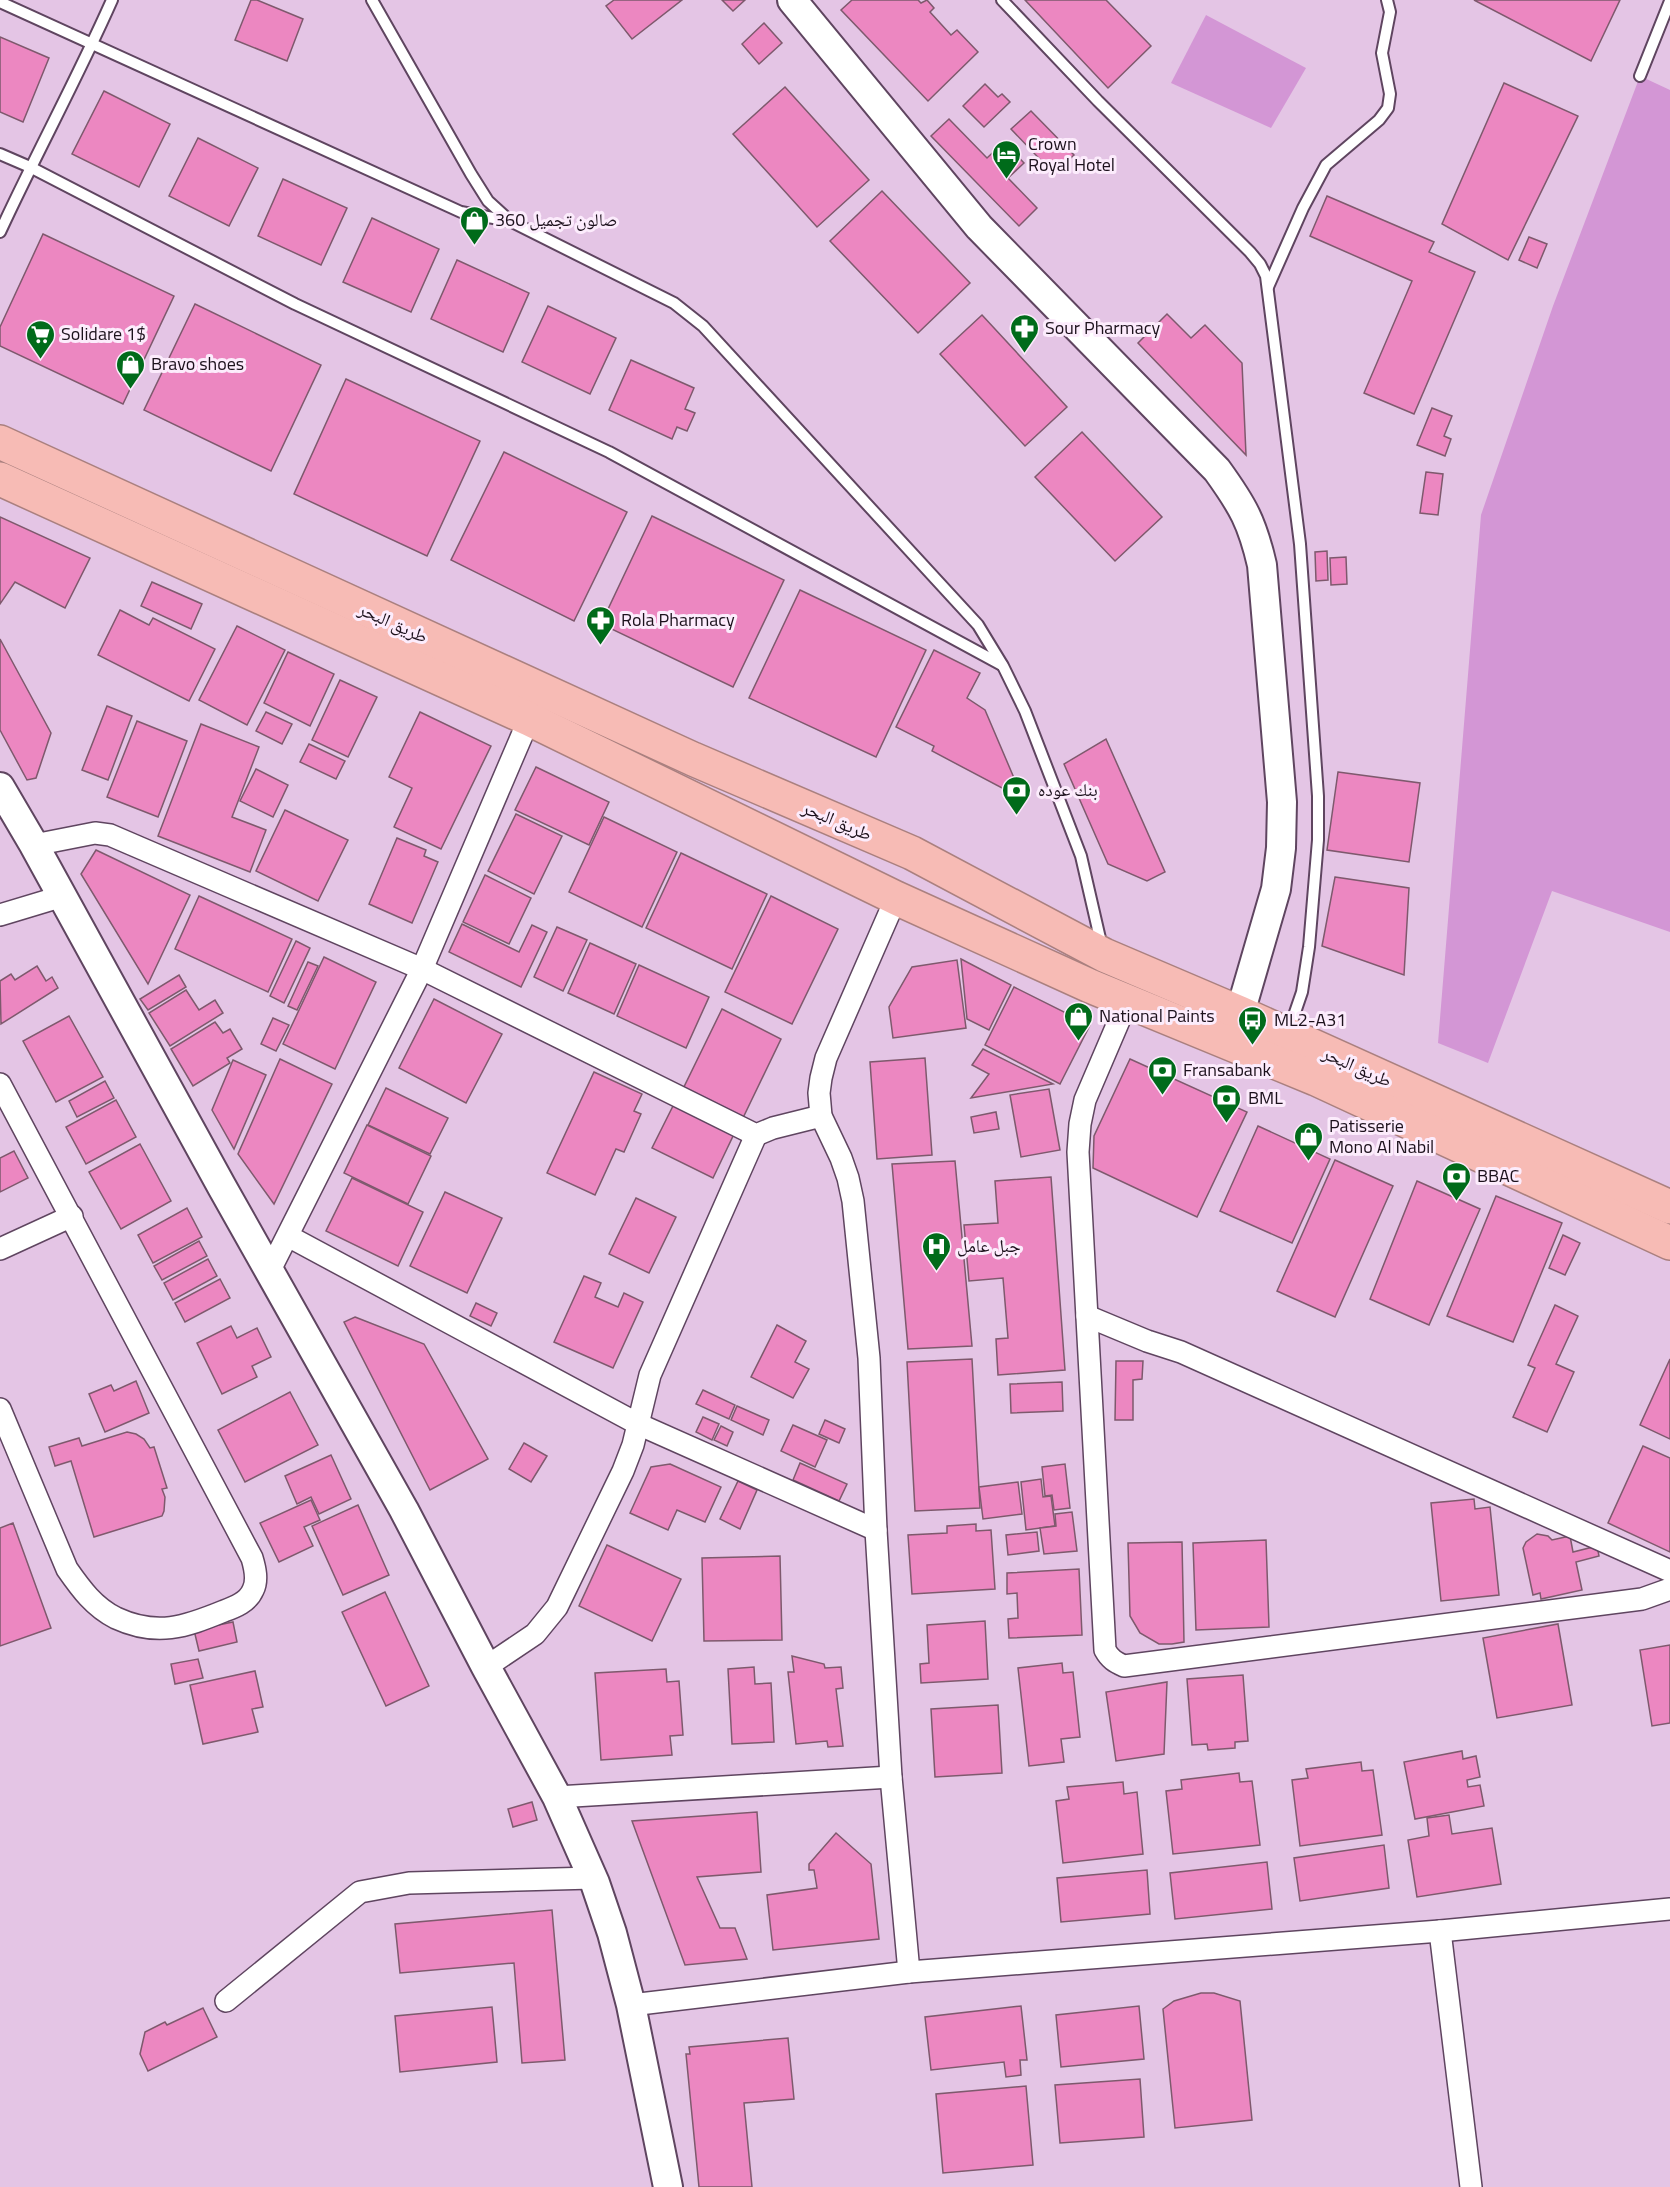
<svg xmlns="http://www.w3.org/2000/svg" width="1670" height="2187" viewBox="0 0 1670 2187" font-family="'Titillium Web','Noto Naskh Arabic',sans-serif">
  <rect width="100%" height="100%" fill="#e4c5e5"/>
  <!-- green -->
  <g fill="#d396d5">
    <path d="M1206,15l100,53 -35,60 -100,-45z"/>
    <path d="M1640,76l30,14v842l-118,-41 -64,172 -50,-20 43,-528 72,-209z"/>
  </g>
  <!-- building -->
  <g fill="#ec87c1" stroke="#7e596d" stroke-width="1.5">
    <path d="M251,0h6l46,19 -16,42 -52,-21z"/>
    <path d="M614,0h68l-50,39 -26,-33z"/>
    <path d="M722,0h23l-12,11z"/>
    <path d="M852,0h66l3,3 6,-3 7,8 -4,4 21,23 6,-5 21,22 -50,49 -87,-91z"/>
    <path d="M1025,0h81l45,46 -43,42z"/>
    <path d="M1474,0h146l-29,61z"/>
    <path d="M764,23l18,20 -23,21 -17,-20z"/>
    <path d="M0,37l49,21 -26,64 -23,-10z"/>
    <path d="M1504,83l74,33 -70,144 -66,-36z"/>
    <path d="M985,84l13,13 4,-3 8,8 -26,25 -21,-21z"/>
    <path d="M785,87l84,93 -52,47 -84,-93z"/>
    <path d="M104,91l66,33 -31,63 -67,-33z"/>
    <path d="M1031,111l43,44 -20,19 -43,-45z"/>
    <path d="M949,119l38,39 17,-16 20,21 -16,15 29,30 -18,18 -88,-90z"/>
    <path d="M198,138l60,30 -29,58 -60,-30z"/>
    <path d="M283,179l64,29 -26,57 -63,-29z"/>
    <path d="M882,191l88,92 -52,50 -88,-92z"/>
    <path d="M1327,196l107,46 -5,10 46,20 -61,142 -50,-21 48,-112 -102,-45z"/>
    <path d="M372,218l67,31 -28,63 -68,-30z"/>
    <path d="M43,234l131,62 -51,108 -123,-58v-19z"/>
    <path d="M1529,237l18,7 -10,24 -18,-8z"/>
    <path d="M457,260l72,33 -26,59 -72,-33z"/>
    <path d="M195,304l126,61 -50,106 -127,-61z"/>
    <path d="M548,306l68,32 -26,56 -68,-32z"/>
    <path d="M1167,314l24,24 14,-13 37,38 4,92 -108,-112z"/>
    <path d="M982,315l85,92 -42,39 -85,-92z"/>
    <path d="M631,360l63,28 -9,21 10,4 -8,18 -10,-4 -5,12 -63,-29z"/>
    <path d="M346,379l134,62 -53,115 -133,-62z"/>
    <path d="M1432,408l20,8 -8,20 7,3 -6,17 -28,-11z"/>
    <path d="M1082,432l80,85 -47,44 -80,-84z"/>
    <path d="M504,452l123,60 -53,109 -123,-61z"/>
    <path d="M1426,472l17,2 -5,41 -18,-2z"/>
    <path d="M652,516l132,64 -51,107 -132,-63z"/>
    <path d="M0,517l90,41 -25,50 -50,-26 -15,22z"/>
    <path d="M1327,551l1,29 -12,1 -1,-29z"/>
    <path d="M1346,557l1,27 -16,1 -1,-27z"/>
    <path d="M152,582l50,22 -11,25 -50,-23z"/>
    <path d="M800,590l126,60 -50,107 -127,-59z"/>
    <path d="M120,610l29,15 4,-7 62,31 -26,52 -91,-46z"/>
    <path d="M237,626l48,24 -38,75 -48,-25z"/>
    <path d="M0,639l51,94 -15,45 -9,2 -27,-50z"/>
    <path d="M934,650l46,23 -13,25 18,12 38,89 -91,-48 2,-5 -38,-19z"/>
    <path d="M288,652l46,22 -24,52 -46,-23z"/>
    <path d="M340,680l37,17 -29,60 -36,-17z"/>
    <path d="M107,706l25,10 -24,64 -26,-10z"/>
    <path d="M266,712l26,12 -10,20 -26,-13z"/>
    <path d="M420,712l71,34 -50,103 -47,-22 18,-39 -23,-11z"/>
    <path d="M137,721l50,20 -29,76 -51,-20z"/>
    <path d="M201,724l58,23 -27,70 34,13 -16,42 -92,-36z"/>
    <path d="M1106,739l59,133 -18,9 -39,-17 -44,-100z"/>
    <path d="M309,744l36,17 -9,18 -36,-17z"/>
    <path d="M536,767l73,35 -20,43 -74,-35z"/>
    <path d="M256,769l32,16 -15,32 -33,-16z"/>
    <path d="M1338,772l82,11 -11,79 -82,-12z"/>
    <path d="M285,810l63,30 -30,61 -62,-30z"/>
    <path d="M516,814l46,22 -28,58 -46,-23z"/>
    <path d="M604,817l73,35 -35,75 -73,-35z"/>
    <path d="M397,838l29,12 -2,6 14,6 -26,61 -43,-19z"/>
    <path d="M96,850l94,45 -42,89 -67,-110z"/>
    <path d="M681,853l86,41 -35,75 -86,-41z"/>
    <path d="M485,875l46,23 -22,46 -46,-22z"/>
    <path d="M1335,877l74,11 -5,87 -82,-29z"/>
    <path d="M199,896l93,43 -24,53 -93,-43z"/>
    <path d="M771,896l67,33 -46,95 -67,-32z"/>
    <path d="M462,924l57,28 13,-27 15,7 -26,55 -72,-35z"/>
    <path d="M557,927l30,13 -24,51 -29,-14z"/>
    <path d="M296,941l14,7 -26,55 -14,-7z"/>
    <path d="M590,943l46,21 -22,50 -46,-21z"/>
    <path d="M324,957l52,25 -41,87 -52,-25z"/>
    <path d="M961,959l50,26 -22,45 -22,-11z"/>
    <path d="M957,960l9,68 -73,10 -4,-31 23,-40z"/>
    <path d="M308,962l10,4 -21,44 -9,-4z"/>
    <path d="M639,965l70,32 -23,51 -69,-32z"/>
    <path d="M37,966l9,15 6,-4 6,11 -57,36 -1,-43 11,-7 4,6z"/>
    <path d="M179,975l7,12 -38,23 -8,-11z"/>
    <path d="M1014,987l76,38 -30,59 -75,-39z"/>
    <path d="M186,990l13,20 16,-10 8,13 -53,33 -21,-33z"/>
    <path d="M434,999l68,35 -36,69 -67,-35z"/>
    <path d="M722,1009l59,30 -40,83 -60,-29z"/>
    <path d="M69,1016l34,61 -47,25 -33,-61z"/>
    <path d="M273,1018l16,7 -13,26 -15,-7z"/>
    <path d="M215,1022l8,11 7,-4 12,20 -15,9 3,5 -37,23 -22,-37z"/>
    <path d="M983,1049l70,35 -82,14 18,-24 -17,-9z"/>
    <path d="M925,1058l7,97 -55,4 -7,-97z"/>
    <path d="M280,1059l52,25 -58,120 -36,-50z"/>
    <path d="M1130,1059l117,53 -50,105 -104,-49 1,-32z"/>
    <path d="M233,1060l33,15 -32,74 -22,-39z"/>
    <path d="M594,1072l48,22 -8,17 7,3 -17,38 -8,-3 -21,46 -48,-22z"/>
    <path d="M105,1081l9,17 -37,19 -8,-16z"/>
    <path d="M386,1088l62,30 -18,36 -62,-29z"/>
    <path d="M1049,1089l11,61 -39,7 -11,-62z"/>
    <path d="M116,1100l20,37 -50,27 -20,-37z"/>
    <path d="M674,1104l60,30 -21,44 -61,-30z"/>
    <path d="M996,1112l3,17 -25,4 -3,-16z"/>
    <path d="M367,1125l64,31 -23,48 -64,-31z"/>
    <path d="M1258,1126l72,33 -38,84 -72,-32z"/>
    <path d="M140,1144l31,57 -50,28 -32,-57z"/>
    <path d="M14,1151l14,27 -28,14v-34z"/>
    <path d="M1335,1160l58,26 -58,131 -58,-26z"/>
    <path d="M955,1161l17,185 -64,3 -16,-185z"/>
    <path d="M1051,1177l14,193 -67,5 -2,-36 12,-1 -5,-60 -34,3 -5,-56 34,-2 -3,-42z"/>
    <path d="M352,1178l71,34 -25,54 -72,-35z"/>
    <path d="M1417,1181l63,28 -51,116 -59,-26z"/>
    <path d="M445,1192l57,26 -35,75 -57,-27z"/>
    <path d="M1496,1196l66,27 -49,119 -66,-26z"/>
    <path d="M636,1198l40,19 -27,56 -40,-19z"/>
    <path d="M187,1208l15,29 -49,26 -15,-28z"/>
    <path d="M1563,1235l17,8 -15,32 -16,-7z"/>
    <path d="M199,1241l8,15 -45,24 -8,-14z"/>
    <path d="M208,1259l9,17 -44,24 -9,-17z"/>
    <path d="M584,1276l17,7 -6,14 23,10 6,-14 19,9 -30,66 -59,-26z"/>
    <path d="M220,1279l10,19 -45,24 -10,-19z"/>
    <path d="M476,1303l21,10 -6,13 -21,-10z"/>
    <path d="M1555,1305l23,11 -22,48 18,8 -27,60 -34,-15 22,-49 -7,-3z"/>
    <path d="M355,1317l69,27 64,115 -58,31 -86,-168z"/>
    <path d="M777,1325l29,16 -11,21 14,7 -16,29 -42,-21z"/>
    <path d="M231,1326l6,12 20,-10 14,29 -19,9 5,11 -35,17 -25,-51z"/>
    <path d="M972,1359l8,149 -65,3 -8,-149z"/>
    <path d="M1670,1359v80l-30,-14z"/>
    <path d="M1116,1361h27l-1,18 -9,1v40h-18z"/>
    <path d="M136,1381l13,32 -44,19 -16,-38 22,-9 3,6z"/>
    <path d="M1062,1382l1,29 -52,2 -1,-29z"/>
    <path d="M703,1390l32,15 -6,14 -33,-15z"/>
    <path d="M290,1392l28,53 -73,37 -27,-52z"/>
    <path d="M737,1406l32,14 -6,15 -32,-15z"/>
    <path d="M703,1417l16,7 -7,16 -16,-8z"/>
    <path d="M825,1420l20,9 -6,14 -20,-9z"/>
    <path d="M793,1425l34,15 -12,27 -34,-16z"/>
    <path d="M721,1426l12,6 -6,14 -13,-6z"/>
    <path d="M127,1432l9,2 8,5 6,9 4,-1 13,41 -5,1 3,8 -1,14 -2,5 -68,21 -23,-76 -16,5 -6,-19 30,-9 3,8z"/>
    <path d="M524,1443l23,13 -16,26 -22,-13z"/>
    <path d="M1643,1446l27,12v94l-62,-29z"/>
    <path d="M331,1455l20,44 -32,15 -8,-17 -14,7 -12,-28z"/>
    <path d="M800,1463l47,21 -8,17 -46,-21z"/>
    <path d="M670,1464l51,23 -16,35 -28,-12 -9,20 -38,-17 21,-46z"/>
    <path d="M1065,1464l5,44 -16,2 -2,-15 -7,1 -3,-29z"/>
    <path d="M1041,1479l2,18 8,-1 4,30 -29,4 -5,-48z"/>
    <path d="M738,1481l19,9 -17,39 -20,-10z"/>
    <path d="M1018,1482l4,32 -39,5 -4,-32z"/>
    <path d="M1474,1499l1,10 15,-2 9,88 -58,6 -10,-98z"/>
    <path d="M311,1500l9,20 -16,7 9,19 -34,16 -19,-39z"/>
    <path d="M358,1505l31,70 -46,20 -31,-69z"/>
    <path d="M1072,1512l5,39 -33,3 -4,-26 16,-2 -1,-12z"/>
    <path d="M13,1523l38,105 -51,18v-118z"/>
    <path d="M976,1524v7l15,-1 4,59 -83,5 -4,-59 39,-2v-7z"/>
    <path d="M1037,1532l2,19 -31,4 -2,-20z"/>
    <path d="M1537,1534l11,2 4,4 18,-4 3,16 24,-6 2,10 -23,6 6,28 -41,9 -1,-6 -7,2 -10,-47 3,-6z"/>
    <path d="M1266,1540l3,87 -73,3 -3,-87z"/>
    <path d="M1182,1542l2,100 -12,2h-13l-19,-11 -10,-17 -2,-73z"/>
    <path d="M607,1545l74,34 -29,62 -73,-35z"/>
    <path d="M780,1556l2,84 -78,1 -2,-83z"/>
    <path d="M1079,1569l3,66 -73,3 -1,-19 10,-1 -1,-25 -10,1v-21z"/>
    <path d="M385,1592l44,94 -43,20 -44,-94z"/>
    <path d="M985,1621l3,58 -67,4 -1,-19 9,-1 -2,-38z"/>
    <path d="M233,1622l4,20 -38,9 -5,-21z"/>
    <path d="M1558,1624l14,81 -75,13 -14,-80z"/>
    <path d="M1670,1645v78l-18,3 -12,-76z"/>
    <path d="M792,1656l32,8 1,4 16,-1 2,21 -7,1 7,57 -15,1 -1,-6 -31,3 -8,-72h6z"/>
    <path d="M198,1659l5,19 -28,6 -4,-20z"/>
    <path d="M1062,1663l1,10 10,-1 7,65 -19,2 3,23 -35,4 -11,-98z"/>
    <path d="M754,1667l1,17 16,-1 3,59 -42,2 -4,-75z"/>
    <path d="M666,1669l1,13 12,-1 4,54 -13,1 2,19 -71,5 -6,-87z"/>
    <path d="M255,1671l8,36 -11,2 6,23 -55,12 -13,-59z"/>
    <path d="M1243,1675l5,66 -13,1v6l-27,2 -1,-6 -15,1 -5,-66z"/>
    <path d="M1167,1682l-3,72 -48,7 -10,-69z"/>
    <path d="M998,1705l4,68 -67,4 -4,-68z"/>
    <path d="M1462,1751l1,8 13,-3 4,21 -13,3 1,7 12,-2 4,21 -69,13 -11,-57z"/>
    <path d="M1361,1762l1,9 11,-1 9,65 -82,11 -8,-66 16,-2 -2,-9z"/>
    <path d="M1239,1773l1,9 12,-1 8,64 -87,9 -7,-63 16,-2 -1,-9z"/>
    <path d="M1123,1782l1,12 13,-2 6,62 -80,9 -7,-62 13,-2 -2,-12z"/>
    <path d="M532,1802l5,18 -24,7 -5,-18z"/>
    <path d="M757,1812l4,60 -64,5 23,51h15l12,31 -62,6 -53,-144z"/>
    <path d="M1449,1815l3,19 40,-6 9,56 -84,13 -9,-57 21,-4 -2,-18z"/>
    <path d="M836,1833l35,31 8,75 -106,11 -6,-55 50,-7 -3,-18h-5v-6z"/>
    <path d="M1384,1845l5,43 -89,13 -6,-43z"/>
    <path d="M1267,1862l5,47 -97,10 -5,-46z"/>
    <path d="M1147,1870l3,44 -89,8 -4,-44z"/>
    <path d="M552,1910l13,150 -43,3 -8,-100 -114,10 -5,-49z"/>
    <path d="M1201,1993h13l26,8 12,119 -77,8 -12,-119 11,-8z"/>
    <path d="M1021,2006l6,54h-7l1,15 -15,2 -2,-15 -73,8 -6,-53z"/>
    <path d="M1139,2006l5,53 -83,8 -5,-52z"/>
    <path d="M492,2007l5,55 -97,10 -5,-56z"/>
    <path d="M203,2008l14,29 -69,34 -8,-17 5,-22 20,-10 2,3z"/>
    <path d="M788,2038l6,61 -50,4 8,84h-53l-13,-133h4l-1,-7z"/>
    <path d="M1140,2079l4,58 -84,6 -5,-58z"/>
    <path d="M1026,2086l7,79 -90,8 -7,-79z"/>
  </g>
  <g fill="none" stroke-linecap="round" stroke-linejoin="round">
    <defs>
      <g id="lane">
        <path d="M372,0l99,174 17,27 22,20 164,82 29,23 275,299 25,41 22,45 56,145 21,91"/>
        <path d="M1002,0l96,101 152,151 10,12 6,12 34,268 18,252v44l-9,107 -7,45 -13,38"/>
        <path d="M0,2l461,210 49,9"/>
        <path d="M1640,76l30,-75"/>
        <path d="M0,154l30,13 265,137 314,148 393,213"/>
        <path d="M0,232c36,-78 77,-153 112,-232"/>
        <path d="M1268,287l35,-79 23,-43 53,-45 9,-12 2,-14 -8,-41 8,-41 -3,-12"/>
      </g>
      <g id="street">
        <path d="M34,845l61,-12 15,2 312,134 334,166 17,-7 48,-12"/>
        <path d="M896,898l-70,160 -5,20 -2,15 2,23 20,42 7,20 5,23 16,157 7,172 15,247 18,195"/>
        <path d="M0,915l63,-19"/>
        <path d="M1127,1002l-42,98 -5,24 -2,28 27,498c5,9 10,12 19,16l518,-67 28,-10"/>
        <path d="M0,1084l252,474c3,10 6,22 1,32 -5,12 -18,17 -29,21 -39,16 -67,26 -108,7 -22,-11 -35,-29 -49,-49l-67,-160"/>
        <path d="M288,1236l350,188 238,106"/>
        <path d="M0,1249l72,-33"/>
        <path d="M269,1272l153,-303 107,-250"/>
        <path d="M1087,1316l60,25 34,11 489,219"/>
        <path d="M486,1667l49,-33 22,-27 66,-136 10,-26 17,-70 106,-240"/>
        <path d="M557,1797l334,-20"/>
        <path d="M1440,1931l31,256"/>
        <path d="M226,2001l134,-109 49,-9 184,-5"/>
        <path d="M631,2005l278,-33 531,-41 230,-22"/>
      </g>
      <g id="secondary">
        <path d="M792,0l187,227 238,243c26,36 35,52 45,95l20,237 -1,46 -5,41 -36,124"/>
        <path d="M0,787l34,58 188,342 182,323 82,157 71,130 38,86 17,50 19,72 37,182"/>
      </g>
      <g id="highway">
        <path d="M0,442l693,317 219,94 192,102 136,58 430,194"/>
        <path d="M0,479l529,240 367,179 194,88 226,93 354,164"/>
      </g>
    </defs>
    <!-- lane casing -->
    <use href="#lane" stroke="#5f4560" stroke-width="14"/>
    <!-- street casing -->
    <use href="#street" stroke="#5f4560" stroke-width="24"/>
    <!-- secondary casing -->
    <use href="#secondary" stroke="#5f4560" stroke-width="32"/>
    <!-- highway casing -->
    <use href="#highway" stroke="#aa807f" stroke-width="36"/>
    <!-- lane -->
    <use href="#lane" stroke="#fff" stroke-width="10"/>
    <!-- street -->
    <use href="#street" stroke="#fff" stroke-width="21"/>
    <!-- secondary -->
    <use href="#secondary" stroke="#fff" stroke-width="28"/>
    <!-- highway -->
    <use href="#highway" stroke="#f7bbb5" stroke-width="33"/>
  </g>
  <!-- icons -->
  <defs>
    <symbol id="hotel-pin" viewBox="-11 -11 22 30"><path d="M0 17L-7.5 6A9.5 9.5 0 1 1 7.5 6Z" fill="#006b1a" stroke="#fcecfc"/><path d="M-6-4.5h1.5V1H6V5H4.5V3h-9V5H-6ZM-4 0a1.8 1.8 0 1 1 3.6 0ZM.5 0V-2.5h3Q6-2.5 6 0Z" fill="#fff"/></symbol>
    <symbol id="shop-pin" viewBox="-11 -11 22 30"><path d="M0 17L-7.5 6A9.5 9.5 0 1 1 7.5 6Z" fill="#006b1a" stroke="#fcecfc"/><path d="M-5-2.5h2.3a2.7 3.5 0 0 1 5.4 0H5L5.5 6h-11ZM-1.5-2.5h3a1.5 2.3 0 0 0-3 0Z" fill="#fff"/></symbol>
    <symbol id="pharmacy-pin" viewBox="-11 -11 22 30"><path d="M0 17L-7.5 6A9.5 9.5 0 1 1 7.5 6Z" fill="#006b1a" stroke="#fcecfc"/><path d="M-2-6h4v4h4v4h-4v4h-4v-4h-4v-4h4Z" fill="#fff"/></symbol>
    <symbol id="supermarket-pin" viewBox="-11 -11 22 30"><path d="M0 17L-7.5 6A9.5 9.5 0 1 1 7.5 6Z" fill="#006b1a" stroke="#fcecfc"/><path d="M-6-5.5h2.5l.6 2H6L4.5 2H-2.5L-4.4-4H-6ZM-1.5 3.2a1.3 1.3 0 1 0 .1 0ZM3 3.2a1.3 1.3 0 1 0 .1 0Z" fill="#fff"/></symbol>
    <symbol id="bank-pin" viewBox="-11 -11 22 30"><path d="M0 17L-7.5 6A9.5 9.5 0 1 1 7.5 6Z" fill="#006b1a" stroke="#fcecfc"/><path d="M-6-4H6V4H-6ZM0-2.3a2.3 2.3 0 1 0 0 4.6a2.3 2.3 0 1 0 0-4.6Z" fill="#fff"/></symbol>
    <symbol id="bus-pin" viewBox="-11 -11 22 30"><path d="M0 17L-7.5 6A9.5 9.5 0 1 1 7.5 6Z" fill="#006b1a" stroke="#fcecfc"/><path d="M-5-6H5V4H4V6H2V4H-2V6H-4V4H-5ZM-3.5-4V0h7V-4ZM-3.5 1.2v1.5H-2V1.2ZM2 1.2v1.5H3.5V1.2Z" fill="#fff"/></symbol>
    <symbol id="hospital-pin" viewBox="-11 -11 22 30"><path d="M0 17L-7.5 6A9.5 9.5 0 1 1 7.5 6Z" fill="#006b1a" stroke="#fcecfc"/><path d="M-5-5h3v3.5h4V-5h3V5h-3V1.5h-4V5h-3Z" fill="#fff"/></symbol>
  </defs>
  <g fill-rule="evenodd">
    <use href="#hotel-pin" x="990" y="138" width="33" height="45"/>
    <use href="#shop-pin" x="458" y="204" width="33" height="45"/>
    <use href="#pharmacy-pin" x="1008" y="312" width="33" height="45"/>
    <use href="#supermarket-pin" x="24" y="318" width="33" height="45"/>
    <use href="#shop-pin" x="114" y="348" width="33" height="45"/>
    <use href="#pharmacy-pin" x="584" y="604" width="33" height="45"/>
    <use href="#bank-pin" x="1000" y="774" width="33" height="45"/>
    <use href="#shop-pin" x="1062" y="1000" width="33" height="45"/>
    <use href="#bus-pin" x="1236" y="1004" width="33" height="45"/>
    <use href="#bank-pin" x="1146" y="1054" width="33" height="45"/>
    <use href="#bank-pin" x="1210" y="1082" width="33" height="45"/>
    <use href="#shop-pin" x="1292" y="1120" width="33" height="45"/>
    <use href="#bank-pin" x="1440" y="1160" width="33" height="45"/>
    <use href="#hospital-pin" x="920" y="1230" width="33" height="45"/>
  </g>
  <g text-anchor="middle" stroke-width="6" stroke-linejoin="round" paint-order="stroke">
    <!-- poi labels -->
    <g font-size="18" fill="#1c111c" stroke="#fcecfc" text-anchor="start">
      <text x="1028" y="150">Crown<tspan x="1028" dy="21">Royal Hotel</tspan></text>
      <text x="495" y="226">صالون تجميل 360</text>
      <text x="1045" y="334">Sour Pharmacy</text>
      <text x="61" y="340">Solidare 1$</text>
      <text x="151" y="370">Bravo shoes</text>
      <text x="621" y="626">Rola Pharmacy</text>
      <text x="1038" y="796">بنك عوده</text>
      <text x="1099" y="1022">National Paints</text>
      <text x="1274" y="1026">ML2-A31</text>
      <text x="1183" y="1076">Fransabank</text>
      <text x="1248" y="1104">BML</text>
      <text x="1329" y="1132">Patisserie<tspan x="1329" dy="21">Mono Al Nabil</tspan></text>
      <text x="1477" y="1182">BBAC</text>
      <text x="957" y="1252">جبل عامل</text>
    </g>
    <!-- street labels -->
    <g font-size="18" fill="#1c111c" stroke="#fcecfc">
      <text transform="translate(393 623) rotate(24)" y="6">طريق البحر</text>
      <text transform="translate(837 821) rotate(23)" y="6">طريق البحر</text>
      <text transform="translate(1357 1067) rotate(24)" y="6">طريق البحر</text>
    </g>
  </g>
</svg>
